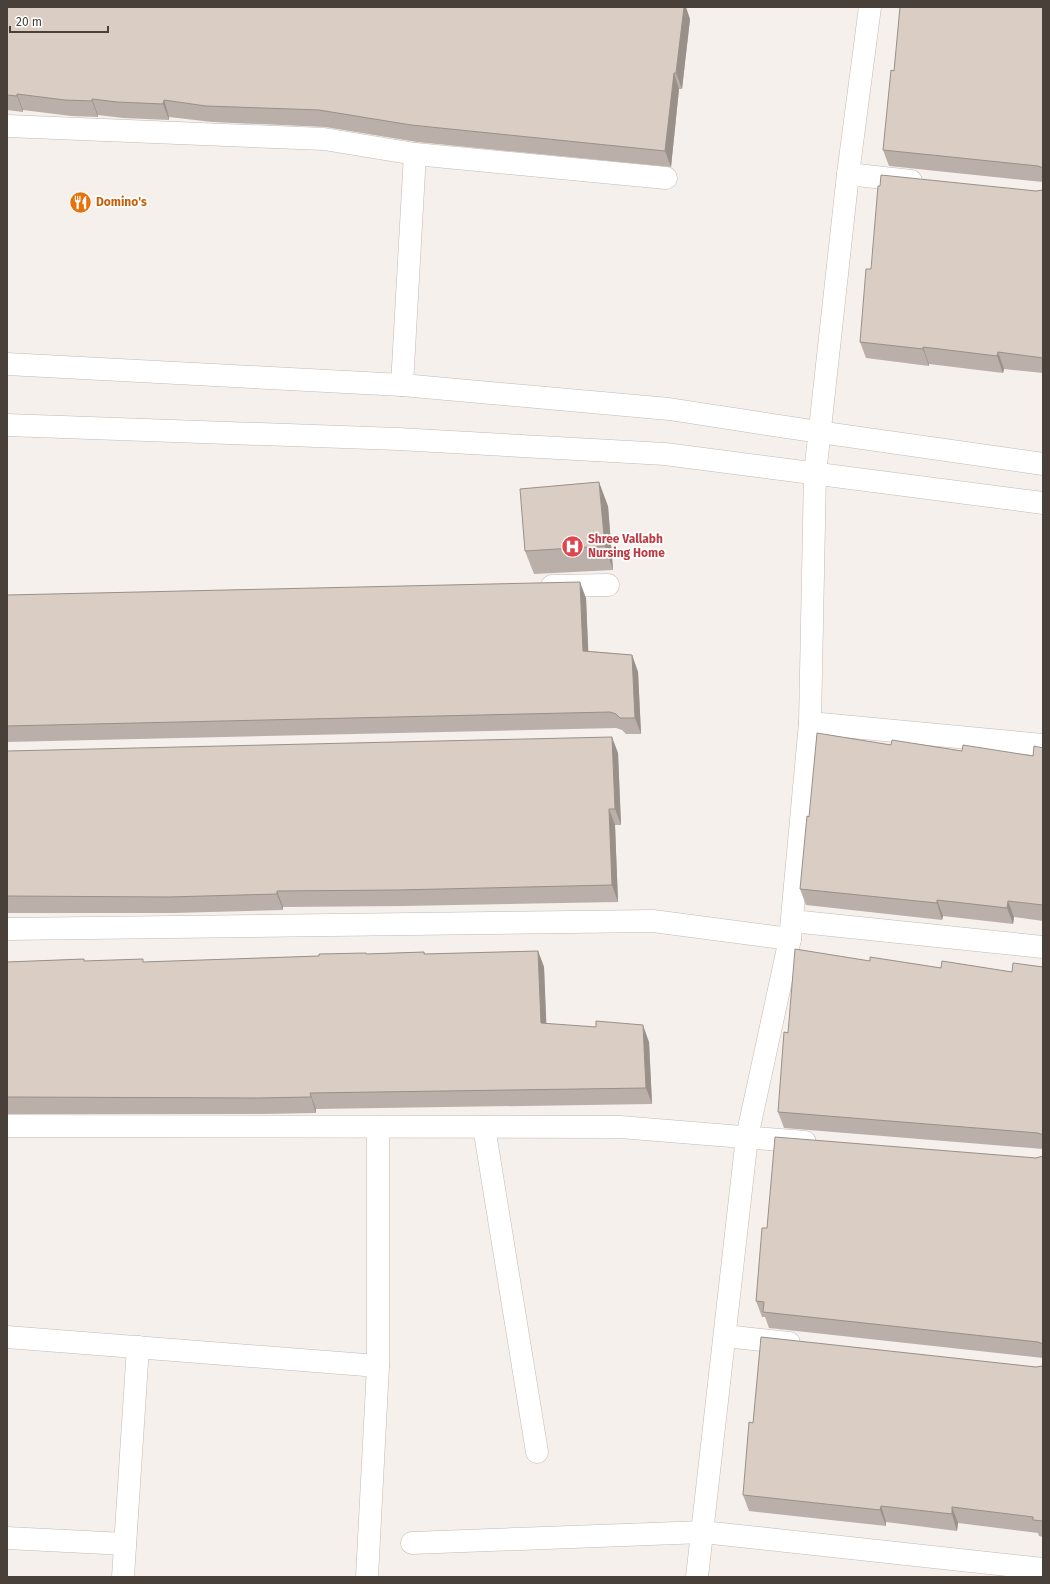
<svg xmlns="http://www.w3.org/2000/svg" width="1050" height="1584" viewBox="0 0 1050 1584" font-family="'Fira Sans',sans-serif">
  <rect width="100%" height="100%" fill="#f5f0ec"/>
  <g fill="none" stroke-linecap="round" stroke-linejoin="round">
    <defs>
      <g id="minor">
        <path d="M7,126l317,13 91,15 251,24"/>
        <path d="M848,174l63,7"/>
        <path d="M7,364l395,21 267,24 150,23 224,32"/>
        <path d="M402,385l13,-231"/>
        <path d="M7,425l391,14 267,15 378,49"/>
        <path d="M552,586l56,-1"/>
        <path d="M810,723l233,22"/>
        <path d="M792,921l251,26"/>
        <path d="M7,929l646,-8 137,18"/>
        <path d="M7,1126l613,1 185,15"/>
        <path d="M484,1127l53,325"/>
        <path d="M725,1336l64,7"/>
        <path d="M7,1337l371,29"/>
        <path d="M7,1538l118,6"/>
        <path d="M412,1543l291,-11 340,37"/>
        <path d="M123,1577l15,-230"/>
        <path d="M367,1577l11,-211v-239"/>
        <path d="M697,1577l50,-440 43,-198 20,-216 5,-249 33,-300 22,-167"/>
      </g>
    </defs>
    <!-- minor casing -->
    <use href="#minor" stroke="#c4b9b1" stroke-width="23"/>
    <!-- minor -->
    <use href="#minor" stroke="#fff" stroke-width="22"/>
  </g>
  <!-- wall -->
  <g fill="#bbb0a9">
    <path d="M7,7l683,12 -8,70h-3l-8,78 -254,-25 -92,-15 -113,-5 -43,-5v3l-46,-2 -25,-3v2l-27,-1 -48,-6v2l-16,-2z"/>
    <path d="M1043,7v175l-154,-16 -6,-16 11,-79z"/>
    <path d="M1043,190v183l-39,-4 -1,4 -74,-9v2l-63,-8 -6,-16 11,-73 165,-78z"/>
    <path d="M608,506l5,64 -79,4 -9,-23z"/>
    <path d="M7,595l579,3 2,53 44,4 6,17 3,62h-15l-4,-4 -6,-2 -609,14z"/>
    <path d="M891,745l71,6 71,5 10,-8v173l-29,-4 -1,7 -70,-8 -1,4 -136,-15 -6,-16 9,-72z"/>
    <path d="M7,751l611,2 3,72h-6l3,77 -215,4 -120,1v3l-109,3h-167z"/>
    <path d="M538,951l6,16 2,56 103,19 3,62 -336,5v4l-53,1h-256v-152l77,-3v2l60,1 175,-6 47,-2 58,-2 1,2z"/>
    <path d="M870,961l71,7 71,4 31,-5v182l-259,-21 -6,-16 10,-79z"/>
    <path d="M1043,1156v202l-274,-30 -4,-11h-3l-6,-16 11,-73z"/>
    <path d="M1043,1365v172l-4,-1 -1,-3 -80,-10 -1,8 -71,-9v4l-137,-15 -6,-16 10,-72 289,-57z"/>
  </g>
  <!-- shaded-wall -->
  <g fill="#989089">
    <path d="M684,7h2l4,12 -8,70 -6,-16z"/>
    <path d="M674,73l5,16 -8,78 -6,-16z"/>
    <path d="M17,94l6,16v2l-6,-16z"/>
    <path d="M92,99l6,16v2l-6,-16z"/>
    <path d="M164,100l5,17v3l-6,-16z"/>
    <path d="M923,347l6,17v2l-6,-17z"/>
    <path d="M998,352l6,17 -1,4 -6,-17z"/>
    <path d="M599,482l9,24 5,64 -8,-24z"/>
    <path d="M580,582l6,16 3,69 -6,-16z"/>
    <path d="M632,655l6,17 3,62 -6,-16z"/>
    <path d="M612,737l6,16 3,72 -6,-16z"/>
    <path d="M609,809l6,16 3,77 -6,-17z"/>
    <path d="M277,891l6,16v3l-6,-16z"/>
    <path d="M937,900l6,16 -1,4 -5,-17z"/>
    <path d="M1008,901l6,16 -1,7 -6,-16z"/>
    <path d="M538,951l6,16 3,72 -6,-16z"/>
    <path d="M643,1025l6,17 3,62 -6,-16z"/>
    <path d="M310,1093l6,16v4l-5,-16z"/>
    <path d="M881,1506l5,16v4l-6,-16z"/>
    <path d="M952,1507l6,16 -1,8 -5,-17z"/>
  </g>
  <!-- building -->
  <g fill="#d9cdc4" stroke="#989089">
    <path d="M7,7h677l-8,66h-2l-9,78 -254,-26 -92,-15 -113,-4 -42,-6 -1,4 -46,-2 -25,-3v2l-27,-1 -48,-6v2l-10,-1z"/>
    <path d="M900,7h143v161l-5,-2 -155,-16 8,-80 3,1z"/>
    <path d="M881,175l155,16 7,-1v168l-45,-6 -1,4 -74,-9v2l-63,-7 6,-73h5l7,-83h2z"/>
    <path d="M599,482l6,64 -80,5 -5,-62z"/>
    <path d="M580,582l3,69 49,4 3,63h-15l-4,-4 -6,-2 -603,14v-131z"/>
    <path d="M817,733l74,12 1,-5 70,11 1,-6 70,11 1,-10 9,2v157l-35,-4 -1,7 -70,-8v3l-137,-14 7,-73 2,1z"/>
    <path d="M612,737l3,72h-6l3,76 -214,5 -121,1v3l-109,3 -161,-1v-145z"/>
    <path d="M795,949l75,12v-4l71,11 1,-7 70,11 1,-9 30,4v168l-5,-2 -260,-21 6,-80 4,1z"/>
    <path d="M538,951l3,72 55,4v-6l47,4 3,63 -336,5 1,4 -54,1 -250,-1v-135l77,-3v2l59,-2v3l176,-6v-2l47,-1v1l58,-2v2z"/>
    <path d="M775,1137l261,21 7,-2v188l-5,-2 -275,-30 1,-10 -8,-1 6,-73h5z"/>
    <path d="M761,1337l275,30 6,-1 1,-1v156l-10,-1v-3l-81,-10v7l-71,-8 -1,4 -137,-15 6,-73 4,1z"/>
  </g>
  <!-- icons -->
  <defs>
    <symbol id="restaurant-disc" viewBox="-11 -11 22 22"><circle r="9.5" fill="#e8710a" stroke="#fff"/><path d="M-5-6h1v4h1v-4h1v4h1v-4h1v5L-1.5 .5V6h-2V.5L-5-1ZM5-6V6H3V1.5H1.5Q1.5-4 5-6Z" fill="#fff"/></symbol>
    <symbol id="hospital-disc" viewBox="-11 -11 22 22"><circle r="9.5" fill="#e0444e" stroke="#fff"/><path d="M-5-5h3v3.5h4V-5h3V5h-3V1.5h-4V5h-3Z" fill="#fff"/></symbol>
  </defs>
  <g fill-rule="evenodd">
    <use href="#restaurant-disc" x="68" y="190" width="25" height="25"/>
    <use href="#hospital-disc" x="560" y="534" width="25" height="25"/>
  </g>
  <g text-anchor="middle" stroke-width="3.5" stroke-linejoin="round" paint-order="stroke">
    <!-- food labels -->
    <g font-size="12" font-weight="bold" fill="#c56008" stroke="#fff" text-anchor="start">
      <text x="96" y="206">Domino's</text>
    </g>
    <!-- health labels -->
    <g font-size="12" font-weight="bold" fill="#be3a42" stroke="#fff" text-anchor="start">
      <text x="588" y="543">Shree Vallabh<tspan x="588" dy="14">Nursing Home</tspan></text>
    </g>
  </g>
  <!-- border -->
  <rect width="1050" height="1584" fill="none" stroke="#494039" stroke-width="16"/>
  <!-- scale -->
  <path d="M10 26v6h98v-6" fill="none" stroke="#494039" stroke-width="2"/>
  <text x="16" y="26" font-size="12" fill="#494039" stroke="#ffffff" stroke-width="3" paint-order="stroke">20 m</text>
</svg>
